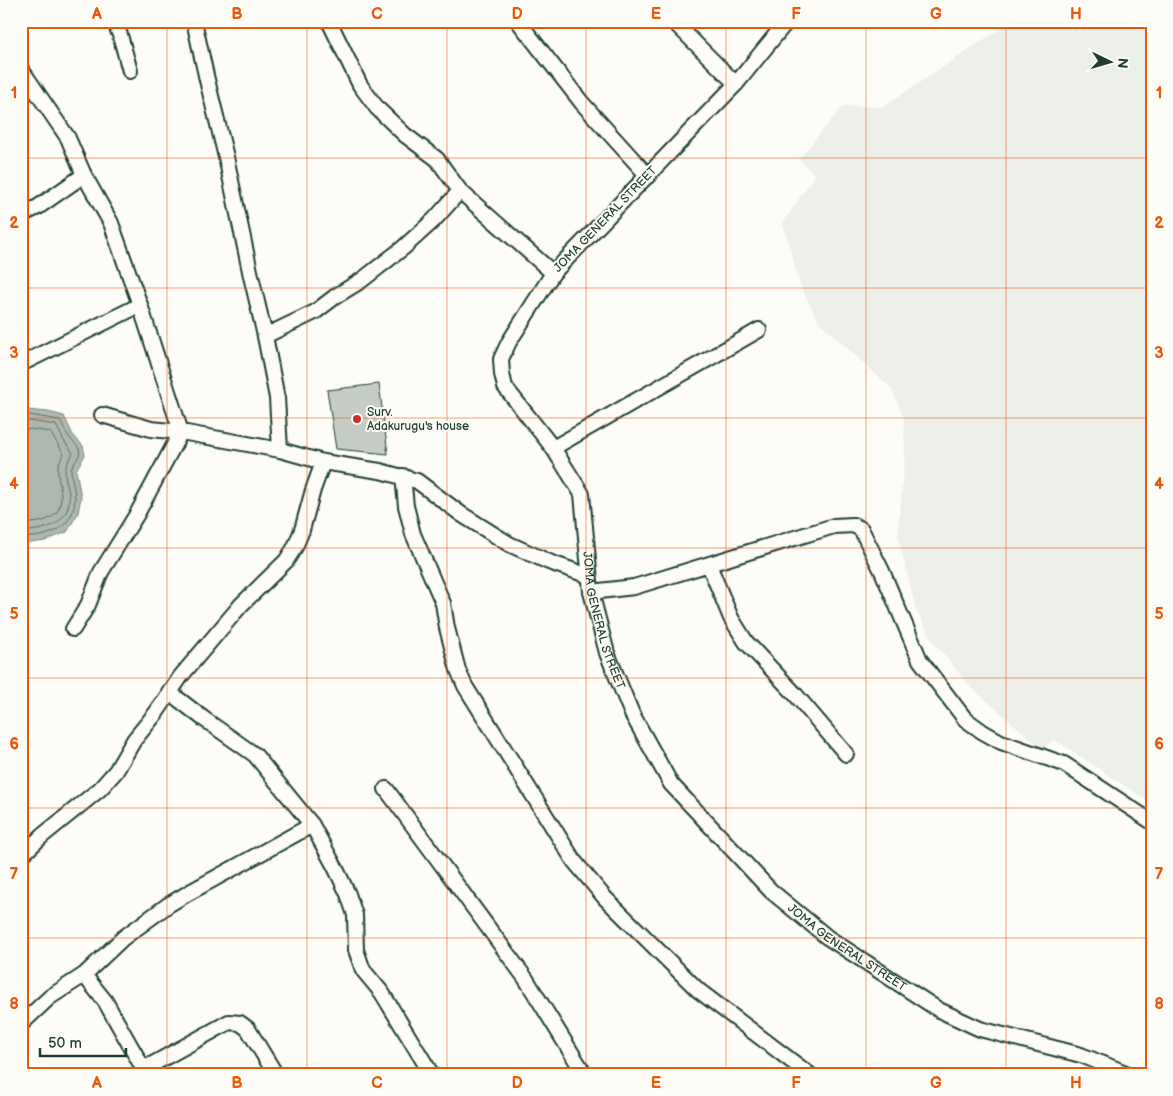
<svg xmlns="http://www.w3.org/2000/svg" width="1173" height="1096" viewBox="0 0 1173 1096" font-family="'Balsamiq Sans',sans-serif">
  <rect width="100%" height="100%" fill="#fdfcf7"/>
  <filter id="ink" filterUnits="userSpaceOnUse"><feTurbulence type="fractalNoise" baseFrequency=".02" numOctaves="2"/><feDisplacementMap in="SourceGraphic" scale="10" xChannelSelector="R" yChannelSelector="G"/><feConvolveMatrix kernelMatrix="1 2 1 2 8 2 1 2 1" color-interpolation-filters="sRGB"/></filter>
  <g filter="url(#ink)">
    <!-- built -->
    <path fill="#eceee9" d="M1012,21h140v783l-98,-65 -12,10 -71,-62 -37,-44 -18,-33 -18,-75 7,-84 -1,-33 -13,-30 -72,-66 -19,-37 -17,-62 32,-48 -16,-16 44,-53 40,1z"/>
    <!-- water -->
    <path fill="#aeb8b1" stroke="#75877f" d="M27,410l21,2 16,4 9,19 10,11 2,9 -9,15 5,27 -3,16 -11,19 -22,9 -15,2 -9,-1v-129z"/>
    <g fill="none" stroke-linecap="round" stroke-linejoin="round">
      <!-- shore -->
      <g stroke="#586e66" stroke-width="1">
        <path d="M21,417l8,-2 31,5c3,5 5,12 9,17 2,4 8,7 10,12 3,8 -7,14 -8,21 0,9 4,18 4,27 0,31 -27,42 -54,40"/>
        <path d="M21,423l9,-2 26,4 8,16 9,12c-2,4 -6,9 -7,14 -3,8 2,19 3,27 3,29 -24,38 -48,37"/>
        <path d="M21,431l10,-2 19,3 14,22c-2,4 -6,9 -6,14 -1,10 3,19 3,28 1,24 -21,28 -40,27"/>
      </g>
    </g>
    <!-- building -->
    <path fill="#c6cdc7" stroke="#1f3d34" d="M379,384l9,70 -52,-5 -9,-59z"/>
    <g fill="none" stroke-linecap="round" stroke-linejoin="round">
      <defs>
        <g id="minor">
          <path d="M114,21l6,14 10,36"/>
          <path d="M194,21l13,59 19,77 25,119 14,60 12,62 3,52 43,12 57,9 37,10 44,33 48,30 40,18 40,14"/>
          <path d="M329,21l31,64 17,23 28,27 32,24 23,32 93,82"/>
          <path d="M518,21l64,82 66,73"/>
          <path d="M673,21l63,63"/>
          <path id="s1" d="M787,21l-51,63 -183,189 -44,69 -8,17 1,15 3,13 48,61 29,46 9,98 16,61 25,61 39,70 100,107 56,46 112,73 41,19 101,26 50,20"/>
          <path d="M21,69l47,69 16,37 27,48 29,82 41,127 -44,82 -36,58 -13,33 -15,24"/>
          <path d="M21,215l17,-8 46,-32"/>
          <path d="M265,336l50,-24 21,-16 26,-16 41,-32 31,-28 26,-29"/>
          <path d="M21,364l119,-59"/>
          <path d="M102,415l49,14 30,3 99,18"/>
          <path d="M553,448l206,-118"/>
          <path d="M403,476l3,30 7,28 30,69 4,25 11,42 7,16 109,175 31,37 93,92 112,85"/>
          <path d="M709,565l22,53 15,24 49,52 51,60"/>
          <path d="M591,592l43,-5 200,-61 19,-1 8,4 21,42 38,89 45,59 18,13 18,10 63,22 88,58"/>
          <path d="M169,692l35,27 51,36 57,70 23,42 13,27 7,21 1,35 7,20 19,23 50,82"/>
          <path d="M386,789l140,190 59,96"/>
          <path d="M21,856l21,-20 58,-47 16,-18 18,-31 22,-27 25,-37 60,-71 45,-44 9,-14 7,-17 11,-40 10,-28"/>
          <path d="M84,975l21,26 42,74"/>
          <path d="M21,1024l29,-27 34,-22 39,-37 45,-33 22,-13 122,-67"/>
          <path d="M144,1069l85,-47 11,1 8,6 28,46"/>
        </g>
      </defs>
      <!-- minor casing -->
      <use href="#minor" stroke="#1f3d34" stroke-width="18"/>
      <!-- minor -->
      <use href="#minor" stroke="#fdfcf7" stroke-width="14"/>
    </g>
  </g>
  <!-- grid -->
  <path fill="none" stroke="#e8590c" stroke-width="1" stroke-opacity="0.55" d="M167,21v1054M307,21v1054M447,21v1054M586,21v1054M726,21v1054M866,21v1054M1006,21v1054M21,158h1131M21,288h1131M21,418h1131M21,548h1131M21,678h1131M21,808h1131M21,938h1131"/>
  <!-- markers -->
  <circle fill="#c8321e" stroke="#fdfcf7" stroke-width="2" cx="357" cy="419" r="5"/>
  <g text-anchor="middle" stroke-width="4" stroke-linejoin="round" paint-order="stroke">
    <!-- street labels -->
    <g font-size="12" fill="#1f3d34" stroke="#fdfcf7">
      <text transform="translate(605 219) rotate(-46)" y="4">JOMA GENERAL STREET</text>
      <text dy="4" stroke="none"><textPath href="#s1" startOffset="734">JOMA GENERAL STREET</textPath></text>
      <text dy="4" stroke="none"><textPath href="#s1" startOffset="1154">JOMA GENERAL STREET</textPath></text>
    </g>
    <!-- poi labels -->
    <g font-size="12" fill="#1f3d34" stroke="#fdfcf7" text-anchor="start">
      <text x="367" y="416">Surv.<tspan x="367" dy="14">Adakurugu's house</tspan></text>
    </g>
  </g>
  <!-- margin -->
  <rect width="1173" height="1096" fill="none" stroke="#fdfcf7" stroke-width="55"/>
  <!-- north arrow -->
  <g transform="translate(1110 62) rotate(95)" stroke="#fdfcf7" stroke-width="4" paint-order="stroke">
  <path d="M0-4L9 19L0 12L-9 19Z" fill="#1f3d34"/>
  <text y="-8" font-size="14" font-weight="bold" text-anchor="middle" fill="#1f3d34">N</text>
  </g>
  <!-- scale -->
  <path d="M40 1048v8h86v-8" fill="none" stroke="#1f3d34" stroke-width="2.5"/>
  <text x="48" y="1048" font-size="15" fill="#1f3d34" stroke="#fdfcf7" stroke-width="4" paint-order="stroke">50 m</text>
  <rect x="28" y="28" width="1118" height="1040" fill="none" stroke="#e8590c" stroke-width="2"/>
  <g font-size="16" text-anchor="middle" font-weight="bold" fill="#e8590c">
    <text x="97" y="19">A</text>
    <text x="237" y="19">B</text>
    <text x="377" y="19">C</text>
    <text x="517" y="19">D</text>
    <text x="656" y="19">E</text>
    <text x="796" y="19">F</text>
    <text x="936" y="19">G</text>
    <text x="1076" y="19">H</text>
    <text x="14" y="98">1</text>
    <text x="1159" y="98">1</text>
    <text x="14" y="228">2</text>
    <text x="1159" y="228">2</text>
    <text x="14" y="358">3</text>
    <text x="1159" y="358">3</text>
    <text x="14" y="489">4</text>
    <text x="1159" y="489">4</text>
    <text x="14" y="619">5</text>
    <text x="1159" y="619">5</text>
    <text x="14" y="749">6</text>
    <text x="1159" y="749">6</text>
    <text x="14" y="879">7</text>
    <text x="1159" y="879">7</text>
    <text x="14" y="1009">8</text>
    <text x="1159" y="1009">8</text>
    <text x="97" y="1088">A</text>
    <text x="237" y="1088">B</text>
    <text x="377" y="1088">C</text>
    <text x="517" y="1088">D</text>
    <text x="656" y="1088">E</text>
    <text x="796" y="1088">F</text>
    <text x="936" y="1088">G</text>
    <text x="1076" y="1088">H</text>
  </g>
</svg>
